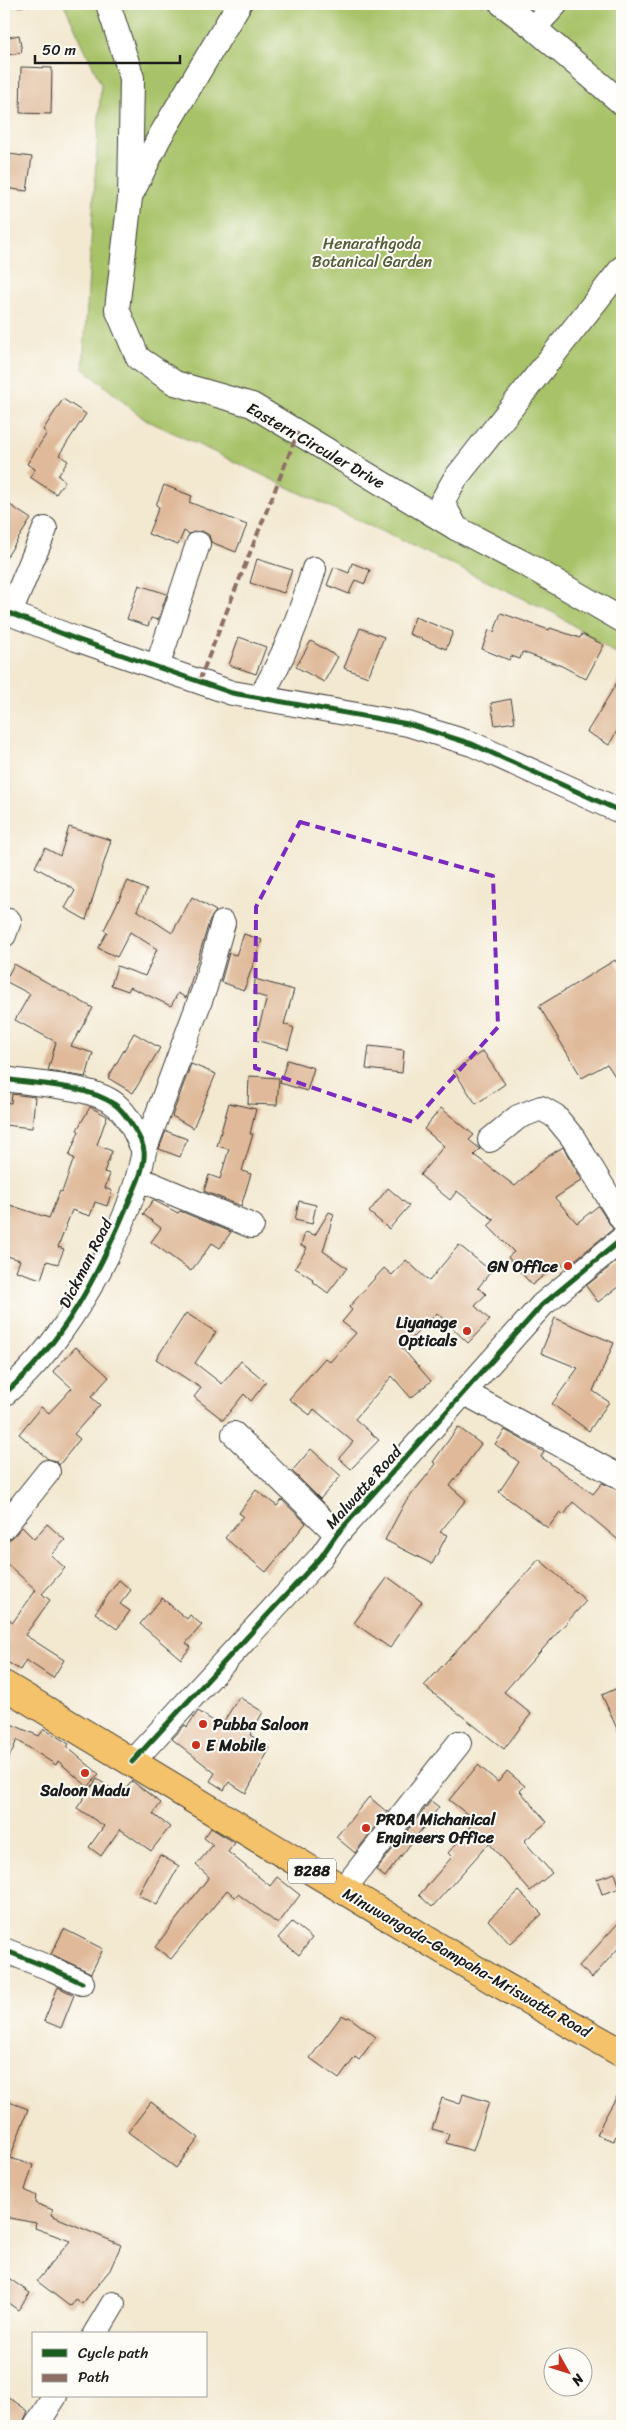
<svg xmlns="http://www.w3.org/2000/svg" width="626" height="2430" viewBox="0 0 626 2430" font-family="Sriracha,sans-serif">
  <rect width="100%" height="100%" fill="#fdfcf7"/>
  <filter id="ink" filterUnits="userSpaceOnUse"><feTurbulence type="fractalNoise" baseFrequency=".02" numOctaves="2"/><feDisplacementMap in="SourceGraphic" scale="10" xChannelSelector="R" yChannelSelector="G"/><feConvolveMatrix kernelMatrix="1 2 1 2 8 2 1 2 1" color-interpolation-filters="sRGB"/></filter>
  <filter id="wash" filterUnits="userSpaceOnUse"><feTurbulence type="fractalNoise" baseFrequency=".0096" numOctaves="4" result="noise"/><feDisplacementMap in="SourceGraphic" scale="20" xChannelSelector="R" yChannelSelector="G"/><feGaussianBlur stdDeviation="1.12" result="paint"/><feColorMatrix in="noise" values="0 0 0 0 0 0 0 0 0 0 0 0 0 0 0 0 0 1.4 0 .05"/><feComposite in="paint" operator="in"/></filter>
  <g filter="url(#wash)">
    <rect width="100%" height="100%" fill="#f3e8d0"/>
    <!-- green -->
    <path fill="#a7c268" stroke="#626f42" d="M64,4h558v654l-68,-45 -410,-194 -61,-51 18,-284z"/>
    <g id="blocks">
      <!-- building -->
      <g fill="#dfb999">
        <path d="M19,35l3,17 -18,4v-18z"/>
        <path d="M21,67l31,1 -1,46 -31,-1z"/>
        <path d="M9,154l23,3 -5,34 -23,-3z"/>
        <path d="M63,399l23,15 -27,41 9,6 -10,15 7,5 -9,13 -26,-17 5,-8 -8,-5 20,-31 -4,-3z"/>
        <path d="M164,485l28,11 -3,6 58,23 -11,27 -25,-10 -2,-7 -7,-4 -13,3 -5,-3 -6,14 -30,-11 11,-27 -3,-2z"/>
        <path d="M4,501l27,18 -27,42z"/>
        <path d="M257,559l35,11 -8,23 -34,-10z"/>
        <path d="M352,563l18,7 -5,14 -10,-4 -6,14 -22,-9 7,-18 15,6z"/>
        <path d="M139,585l28,9 -9,26 -7,-2 -3,8 -21,-7z"/>
        <path d="M501,613l48,17 1,-2 30,10 2,-4 22,11 -18,34 -24,-13 -40,-14 -2,7 -9,-3 -2,4 -27,-11 7,-19 5,2z"/>
        <path d="M415,617l38,15 -7,17 -37,-15z"/>
        <path d="M360,628l24,9 -16,40 -24,-9z"/>
        <path d="M239,637l27,10 -10,27 -27,-9z"/>
        <path d="M311,641l27,16 -14,25 -28,-15z"/>
        <path d="M622,674v48l-13,23 -22,-13z"/>
        <path d="M511,699l4,23 -20,3 -4,-22z"/>
        <path d="M69,827l42,13 -25,80 -21,-12 10,-17 -3,-3 -37,-21 10,-19 15,8z"/>
        <path d="M128,881l19,9 -10,20 35,23 20,-36 24,14 -6,8 -24,79 -8,-5 -7,13 -41,-19 -2,4 -17,-6 6,-19 28,10 12,-27 -27,-17 -13,25 -19,-9 9,-16 -3,-2z"/>
        <path d="M244,934l18,6 -18,50 -23,-8 8,-29 7,2z"/>
        <path d="M615,960l7,12v115l-15,-23 -25,14 -43,-72z"/>
        <path d="M14,964l79,44 -22,38 22,7 -7,24 -38,-6 8,-29 -41,-22 15,-26 -25,-13z"/>
        <path d="M255,979l39,11 -10,34 10,4 -6,21 -33,-9 12,-42 -13,-4z"/>
        <path d="M134,1033l26,15 -27,45 -25,-15z"/>
        <path d="M369,1046l35,4 -2,23 -36,-4z"/>
        <path d="M483,1051l22,33 -29,20 -22,-33z"/>
        <path d="M287,1060l27,8 -7,23 -27,-8z"/>
        <path d="M191,1064l25,10 -23,54 -21,-12z"/>
        <path d="M249,1076l30,2 -2,27 -29,-1z"/>
        <path d="M12,1094l23,3 -3,31 -28,-3v-23l7,1z"/>
        <path d="M229,1103l27,6 -6,25h3l-11,37 9,3 -10,32 -37,-15 5,-16 11,4 9,-30 -12,-3z"/>
        <path d="M90,1107l17,9 -10,29 15,6 -8,21 6,2 -5,14 7,3 -5,15 -12,-4 -5,14 -18,-6 -14,37 6,2 -6,15 -11,-3 -6,18 -25,-8 4,-11 -16,-5v-52l45,15 11,-27 2,1 12,-34 -5,-2 10,-25 -2,-1z"/>
        <path d="M441,1108l33,27 -5,5 11,9 -6,6 41,31 30,-28 18,-11 19,33 -27,18 22,25 21,-17 15,23 -48,39 -5,-6 -28,23 -24,-28 6,-5 -26,-26 6,-6 -37,-29 -7,9 -30,-25 24,-29 -20,-17z"/>
        <path d="M166,1131l21,8 -7,18 -21,-8z"/>
        <path d="M388,1188l21,18 -20,23 -20,-17z"/>
        <path d="M153,1200l25,13 2,-2 51,21 -11,16 -8,-5 -21,28 -40,-29 10,-14 -18,-14z"/>
        <path d="M299,1201l17,4 -4,19 -17,-4z"/>
        <path d="M329,1212l5,2 -11,37 24,17 -19,25 -16,-12 1,-2 -18,-11 12,-20 -6,-2 4,-14 10,3z"/>
        <path d="M459,1245l32,26 -13,17 8,6 -11,12 15,14 -22,23 -31,-30 -35,35 29,33 -20,17 -19,-22 -37,43 24,21 -28,29 -12,-11 14,-16 -39,-33 -4,6 -21,-16 36,-41 5,4 26,-29 -14,-11 10,-12 -3,-3 35,-39 8,7 14,-15 23,21z"/>
        <path d="M622,1257v27l-24,18 -12,-16z"/>
        <path d="M186,1313l30,19 -21,31 27,21 19,-23 25,21 -15,19 -7,-7 -21,26 -29,-23 7,-9 -45,-29z"/>
        <path d="M555,1318l59,25 -21,48 16,11 -20,29 -37,-27 26,-36 -37,-15z"/>
        <path d="M76,1347l33,30 -18,20 9,8 -26,29 6,5 -21,26 -3,-4 -8,-2 -29,-25 22,-27 8,6 23,-25 -19,-17z"/>
        <path d="M458,1427l23,17 -31,42 16,14 -26,32 7,3 -15,29 -47,-24 19,-36 32,-40 -3,-2z"/>
        <path d="M505,1430l39,22 -3,5 52,37 9,-11 20,9v51l-49,-41 -9,13 -4,-3 -12,16 -49,-36 20,-30 -24,-18z"/>
        <path d="M311,1449l30,27 -21,23 -28,-28z"/>
        <path d="M256,1490l21,16 5,-6 24,23 -40,49 -41,-34 18,-22 -4,-3z"/>
        <path d="M47,1524l18,16 -14,15 14,13 -23,26 8,6 -25,35 39,25 -11,18 -27,-18 -6,10 -16,-10v-44l9,6 23,-32 -32,-29v-18l10,-7 8,-9 12,12z"/>
        <path d="M539,1559l47,42 -82,91 27,22 -27,35 -80,-63z"/>
        <path d="M388,1577l34,25 -32,46 -36,-25z"/>
        <path d="M119,1580l12,10 -11,14 10,7 -13,18 -22,-16z"/>
        <path d="M162,1598l25,21 3,-4 12,10 -16,18 5,4 -10,12 -41,-35z"/>
        <path d="M622,1686v54l-20,-45z"/>
        <path d="M239,1697l24,15 -13,23 20,13 -24,45 -17,-11 -5,8 -14,-9 5,-8 -43,-34 13,-14 2,2 11,-16 23,15z"/>
        <path d="M4,1721l35,15 5,-7 25,15 -2,3 32,27 -11,13 -30,-26 -2,4 -39,-25 -13,29z"/>
        <path d="M478,1765l20,17 9,-11 18,15 -5,5 27,31 -23,19 28,32 -22,18 -41,-48 -57,64 -13,-12 33,-38 -4,-4 28,-32 -27,-21z"/>
        <path d="M97,1779l24,16 11,-14 29,22 -8,11 17,13 -19,24 -31,-22 -19,27 -12,-9 15,-21 -27,-18z"/>
        <path d="M369,1797l18,15 -32,41 -19,-16z"/>
        <path d="M431,1801l8,6 -54,70 -9,-7z"/>
        <path d="M211,1828l24,15 -7,9 42,34 7,-9 23,18 -22,29 -40,-30 -3,3 -8,-7 -56,69 -16,-12 54,-70 -13,-12 17,-20 -9,-7z"/>
        <path d="M160,1855l19,11 -22,39 -19,-10z"/>
        <path d="M615,1873l5,15 -18,6 -5,-15z"/>
        <path d="M519,1891l23,23 -32,30 -22,-24z"/>
        <path d="M622,1919v25l-30,34 -13,-12z"/>
        <path d="M292,1922l20,16 -13,17 -21,-17z"/>
        <path d="M64,1929l39,20 -12,24 -40,-19z"/>
        <path d="M58,1987l16,8 -13,33 -17,-7z"/>
        <path d="M342,2015l5,3 2,-1 27,20 -17,23 -4,-3 -16,22 -29,-21z"/>
        <path d="M622,2087v31l-8,23 -17,-6 6,-14z"/>
        <path d="M463,2094l26,8 -16,49 -27,-8 3,-9 -17,-5 10,-31 18,6z"/>
        <path d="M4,2100l24,9 -18,49 23,7 -8,25 11,6 -1,7 18,7 -2,5 70,30 -11,25 -28,34 -6,-5 -5,7 -3,-1 -31,-24 33,-40 -35,-13 1,-5 -32,-6z"/>
        <path d="M151,2102l48,36 -23,30 -48,-36z"/>
        <path d="M4,2275l26,18 -12,17 -14,-10z"/>
        <path d="M4,2394l24,17 -6,15h-18z"/>
      </g>
    </g>
  </g>
  <g filter="url(#ink)">
    <use href="#blocks" fill-opacity="0" stroke="#3c3b37" stroke-width="1"/>
    <g fill="none" stroke-linecap="round" stroke-linejoin="round">
      <defs>
        <g id="minor">
          <path d="M108,4l24,74 -2,120 -13,111 21,49 37,25 77,22 204,123 73,38 93,54"/>
          <path d="M502,4l32,24 88,75"/>
          <path d="M534,28l22,-24"/>
          <path d="M133,191l26,-53 80,-134"/>
          <path d="M456,528l-14,-26 13,-23 167,-211"/>
          <path d="M4,611l72,28 156,54 176,31 64,20 150,68"/>
          <path d="M10,613l35,-84"/>
          <path d="M157,667l41,-123"/>
          <path d="M260,698c24,-41 41,-84 54,-129"/>
          <path d="M4,935l5,-14"/>
          <path d="M4,1079c30,5 90,7 112,26 14,12 20,30 28,46"/>
          <path d="M490,1140l28,-23 23,-9 14,8 18,22 49,81"/>
          <path d="M139,1179l113,47"/>
          <path d="M465,1393l157,85"/>
          <path d="M4,1394c63,-53 125,-162 140,-243l61,-164 18,-64"/>
          <path d="M234,1434l103,100"/>
          <path d="M4,1527l44,-55"/>
          <path d="M132,1762l189,-205 16,-23 205,-229 80,-66"/>
          <path d="M343,1890l116,-147"/>
          <path d="M4,1950l48,19 30,14"/>
          <path d="M95,2334l18,-30"/>
          <path d="M36,2426l19,-30"/>
        </g>
        <path id="major" d="M4,1685l489,295 129,73"/>
      </defs>
      <!-- minor casing -->
      <use href="#minor" stroke="#3c3b37" stroke-width="26"/>
      <!-- major casing -->
      <use href="#major" stroke="#3c3b37" stroke-width="30"/>
      <!-- minor -->
      <use href="#minor" stroke="#fff" stroke-width="24"/>
      <!-- major -->
      <use href="#major" stroke="#f4c26a" stroke-width="28"/>
      <!-- quiet -->
      <g stroke="#8d6e63" stroke-width="4" stroke-dasharray="8 4" stroke-linecap="butt">
        <path d="M4,6l45,-2"/>
        <path d="M199,681l99,-249"/>
      </g>
      <defs>
        <g id="cycleway">
          <path d="M4,611l72,28 156,54 176,31 64,20 150,68"/>
          <path d="M4,1079c35,6 79,5 110,25 10,6 29,36 30,47 2,16 -11,41 -17,55 -29,69 -64,138 -123,188"/>
          <path d="M132,1762l189,-205 16,-23 205,-229 80,-66"/>
          <path d="M4,1950l48,19 30,14"/>
        </g>
      </defs>
      <!-- cycleway casing -->
      <use href="#cycleway" stroke="#fdfcf7" stroke-width="8"/>
      <!-- cycleway -->
      <use href="#cycleway" stroke="#1b5e20" stroke-width="5"/>
    </g>
  </g>
  <!-- marked area -->
  <path fill="none" stroke="#7b2cbf" stroke-width="4" stroke-dasharray="10 6" stroke-linejoin="round" d="M300,822l193,54 5,151 -85,95 -158,-54 1,-161z"/>
  <!-- markers -->
  <g fill="#c8321e" stroke="#fdfcf7" stroke-width="2">
    <circle cx="568" cy="1266" r="5"/>
    <circle cx="467" cy="1331" r="5"/>
    <circle cx="203" cy="1724" r="5"/>
    <circle cx="196" cy="1745" r="5"/>
    <circle cx="85" cy="1773" r="5"/>
    <circle cx="366" cy="1828" r="5"/>
  </g>
  <g text-anchor="middle" stroke-width="4" stroke-linejoin="round" paint-order="stroke">
    <!-- shield labels -->
    <rect fill="#fdfcf7" stroke="#605f5e" stroke-width="1" x="288" y="1858.5" width="48" height="25" rx="4"/>
    <g font-size="15" font-weight="bold" fill="#1c1c1c">
      <text x="312" y="1876">B288</text>
    </g>
    <!-- park labels -->
    <g font-size="16" fill="#545e3a" stroke="#fdfcf7">
      <text x="372" y="249">Henarathgoda<tspan x="372" dy="18">Botanical Garden</tspan></text>
    </g>
    <!-- street labels -->
    <g font-size="16" fill="#1c1c1c" stroke="#fdfcf7">
      <text transform="translate(316 445) rotate(30)" y="6">Eastern Circuler Drive</text>
      <text transform="translate(85 1263) rotate(-63)" y="6">Dickman Road</text>
      <text transform="translate(363 1487) rotate(-48)" y="6">Malwatte Road</text>
      <text transform="translate(467 1962) rotate(30)" y="6">Minuwangoda-Gampaha-Mriswatta Road</text>
    </g>
    <!-- poi labels -->
    <g font-size="16" font-weight="bold" fill="#1c1c1c" stroke="#fdfcf7" text-anchor="start">
      <text x="558" y="1272" text-anchor="end">GN Office</text>
      <text x="457" y="1328" text-anchor="end">Liyanage<tspan x="457" dy="18">Opticals</tspan></text>
      <text x="213" y="1730">Pubba Saloon</text>
      <text x="206" y="1751">E Mobile</text>
      <text x="85" y="1796" text-anchor="middle">Saloon Madu</text>
      <text x="376" y="1825">PRDA Michanical<tspan x="376" dy="18">Engineers Office</tspan></text>
    </g>
  </g>
  <!-- margin -->
  <rect width="626" height="2430" fill="none" stroke="#fdfcf7" stroke-width="20"/>
  <!-- legend -->
  <rect x="32" y="2332" width="175" height="65" fill="#fdfcf7" stroke="#a3a29f"/>
  <rect x="42" y="2349" width="25" height="8" fill="#1b5e20" stroke="#a3a29f"/>
  <text x="78" y="2358" font-size="15" fill="#1c1c1c">Cycle path</text>
  <rect x="42" y="2374" width="25" height="8" fill="#8d6e63" stroke="#a3a29f"/>
  <text x="78" y="2382" font-size="15" fill="#1c1c1c">Path</text>
  <!-- north arrow -->
  <g transform="translate(568 2372) rotate(129)"><circle r="24" fill="#fdfcf7" stroke="#a3a29f"/>
  <path d="M0-4L9 19L0 12L-9 19Z" fill="#c8321e"/>
  <text y="-8" font-size="14" font-weight="bold" text-anchor="middle" fill="#1c1c1c">N</text>
  </g>
  <!-- scale -->
  <path d="M35 55v8h145v-8" fill="none" stroke="#1c1c1c" stroke-width="2.5"/>
  <text x="42" y="55" font-size="15" fill="#1c1c1c" stroke="#fdfcf7" stroke-width="4" paint-order="stroke">50 m</text>
</svg>
